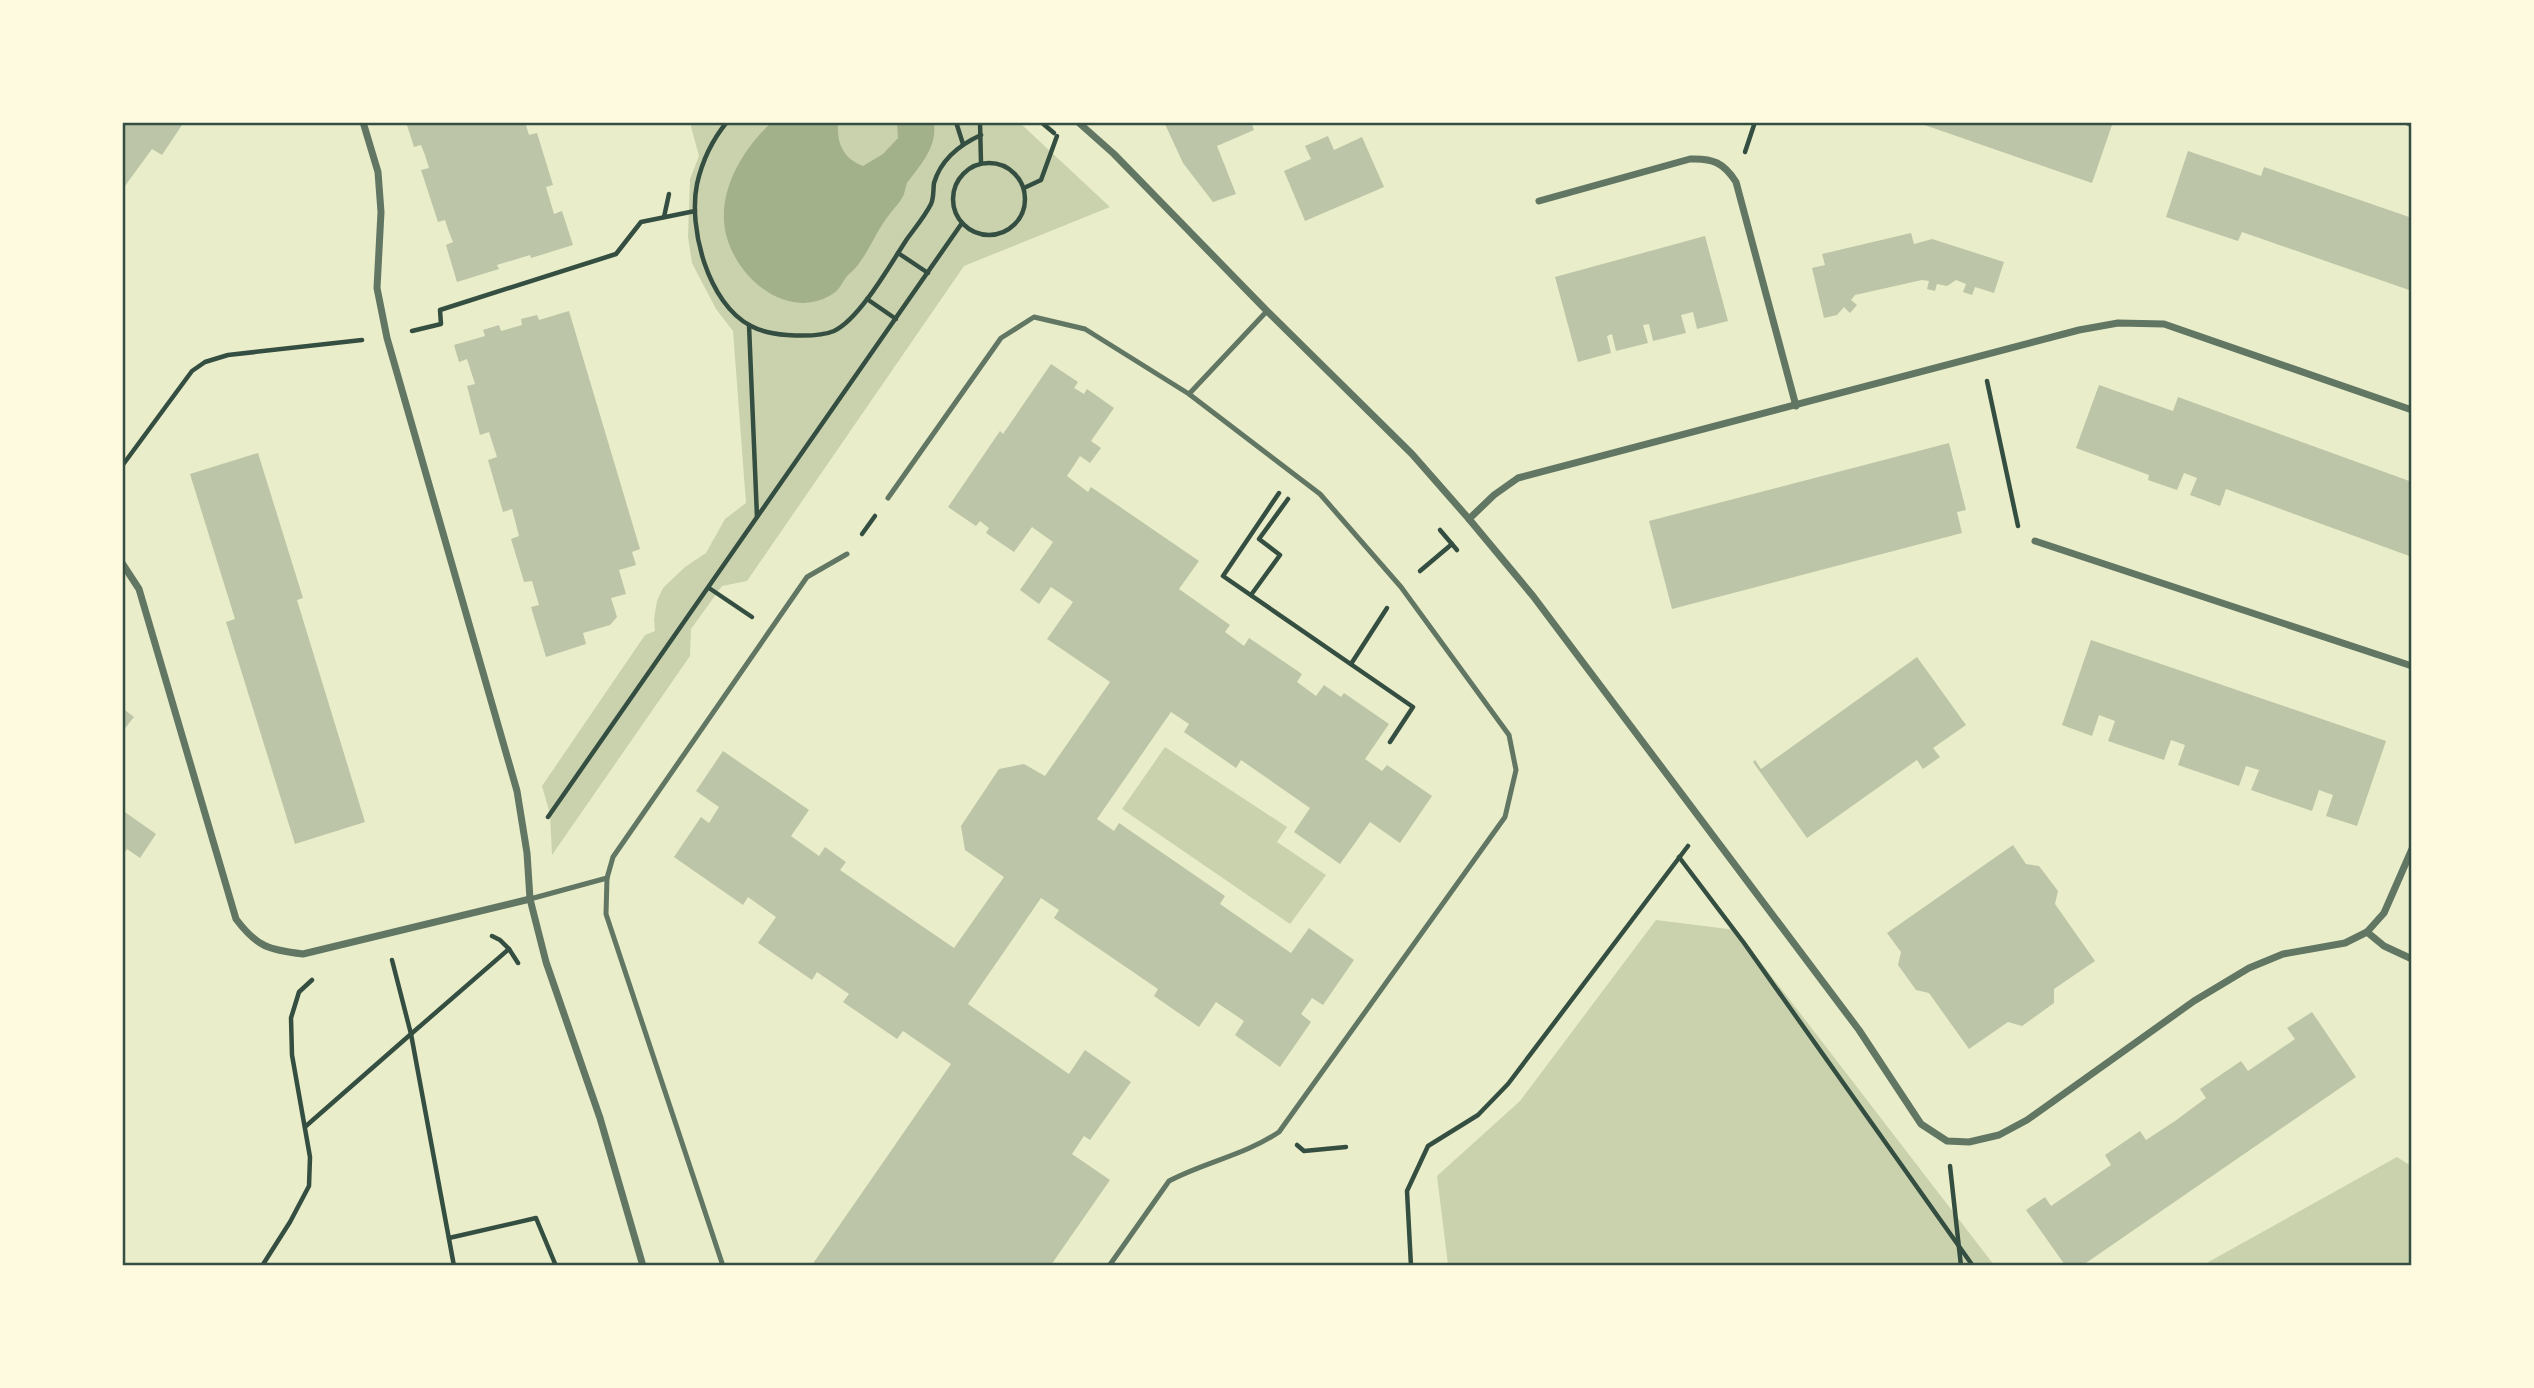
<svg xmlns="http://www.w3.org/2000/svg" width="2534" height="1388" viewBox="0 0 2534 1388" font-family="'Open Sans',sans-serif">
  <rect width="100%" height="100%" fill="#e9edc9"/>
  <!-- green -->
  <g fill="#cad2ad">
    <path d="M690,123h330l90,84 -146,59 -217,315 -25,5 -31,43 -1,27 -138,199 -2,-41 -8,-28 103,-151 10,-4 -1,-12 3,-18 6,-13 22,-21 21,-14 19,-34 21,-16 -13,-172 -17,-22 -24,-46 -4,-26 2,-58 9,-23z"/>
    <path d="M1165,747l122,80 -10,15 49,33 -36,49 -168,-115z"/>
    <path d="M1656,920l80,10 258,335h-546l-11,-89 83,-75z"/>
    <path d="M2397,1157l14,9v99h-208z"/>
  </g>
  <!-- water -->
  <path fill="#a3b18a" d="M771,123h67c-1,21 5,35 25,43l20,-12 15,-16 -1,-15h37c3,25 -13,41 -27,60 -2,5 -2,11 -5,15 -3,6 -9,11 -13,17 -12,15 -19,34 -31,50 -3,4 -7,7 -11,11 -4,5 -7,13 -13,17 -49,33 -108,-23 -110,-73 -2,-37 22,-74 47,-97z"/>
  <!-- building -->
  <g fill="#bcc5a7">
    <path d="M122,122h62l-22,33 -10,-6 -30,41z"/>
    <path d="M406,122h119l4,13 8,-2 16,52 -7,2 8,27 8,-3 11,34 -42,13 -1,-3 -33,10 2,4 -42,13 -11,-37 7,-3 -4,-10 -4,-12 -7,2 -17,-52 8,-2 -4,-13 -4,-10 -7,2z"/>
    <path d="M1164,122h87l3,8 -37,16 19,48 -23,8 -30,-39z"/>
    <path d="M1916,122h197l-21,61z"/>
    <path d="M1328,136l6,14 28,-13 22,50 -79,34 -21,-50 27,-12 -6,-13z"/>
    <path d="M2188,151l73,25 3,-9 148,51v73l-170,-59 -4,9 -72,-24z"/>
    <path d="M1911,233l3,11 18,-5 72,23 -10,31 -19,-6 -3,8 -9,-3 3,-8 -10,-4 -9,6 -10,-2 -2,7 -8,-2 2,-8 -7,-1 -67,15 -4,5 6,5 -7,8 -6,-6 -7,8 -13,3 -12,-50 13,-3 -3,-11z"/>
    <path d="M1705,236l23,85 -31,8 -4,-17 -12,3 5,18 -33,8 -4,-17 -6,1 5,18 -32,8 -4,-17 -5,2 4,17 -33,9 -23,-85z"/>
    <path d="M569,311l71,238 -8,3 4,13 -17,5 7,24 -15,4 6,19 -7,8 -27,8 3,11 -40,13 -15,-50 8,-2 -7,-24 -8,1 -13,-43 8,-3 -7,-27 -9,3 -15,-52 9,-3 -8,-25 -9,3 -13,-49 8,-2 -8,-25 -8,3 -5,-17 31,-9 -2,-6 16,-5 2,6 21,-6 -1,-6 16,-4 2,5z"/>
    <path d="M1051,364l27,18 -4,6 10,6 3,-5 27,19 -23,33 10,7 -11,15 -10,-7 -13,20 21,16 3,-5 108,74 -20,28 51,36 -5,7 19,14 5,-8 53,36 -5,8 19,14 8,-11 17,12 3,-4 45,31 -24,35 17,12 5,-6 45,31 -32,47 -30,-21 -30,42 -46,-32 16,-24 -69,-48 -5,8 -52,-36 5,-8 -18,-12 -74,107 17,12 5,-8 106,73 -5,8 71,49 18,-25 45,32 -31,45 -11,-7 -11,16 10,8 -31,45 -45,-32 9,-14 -28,-19 -17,25 -45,-31 4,-7 -104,-71 5,-8 -18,-12 -73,106 101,70 16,-24 46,32 -41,58 -6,-4 -12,18 38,26 -59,85h-239l139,-201 -48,-33 -6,8 -54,-37 6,-8 -32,-22 -5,8 -54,-37 18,-26 -28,-20 -5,8 -69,-48 27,-40 8,6 10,-16 -23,-16 27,-40 86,59 -18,26 28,20 6,-9 21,15 -6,8 114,78 50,-71 -39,-27 -4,-24 38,-57 25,-5 21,12 65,-94 -63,-43 26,-37 -22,-15 -12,17 -19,-14 33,-48 -21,-15 -18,25 -28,-19 3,-5 -9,-7 -4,5 -28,-19 52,-76 3,3z"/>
    <path d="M2099,385l74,26 5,-14 234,85v75l-186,-68 -6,17 -30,-11 7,-17 -13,-5 -7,17 -29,-10 1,-5 -73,-27z"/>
    <path d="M1949,443l17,67 -9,2 5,21 -290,76 -23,-88z"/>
    <path d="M258,453l45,145 -6,2 68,222 -70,22 -69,-222 9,-3 -45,-145z"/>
    <path d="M2091,640l295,101 -29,85 -31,-10 7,-21 -14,-5 -7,21 -61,-21 8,-20 -13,-4 -7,20 -61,-21 7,-20 -14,-5 -7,20 -56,-19 7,-20 -16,-6 -7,21 -30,-11z"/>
    <path d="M1917,657l49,68 -33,23 7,9 -17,12 -6,-9 -110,78 -54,-76 2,-2 6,9z"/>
    <path d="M122,708l12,9 -12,15z"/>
    <path d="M122,810l34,24 -16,24 -13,-9 -5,7z"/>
    <path d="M2013,845l13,19 13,2 19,25 -3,13 40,57 -41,28v14l-32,23 -14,-4 -39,27 -40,-56 -13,-3 -18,-25 3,-13 -14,-19z"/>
    <path d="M2312,1012l44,65 -273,188h-18l-39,-55 19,-13 6,9 60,-41 -6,-10 35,-24 6,9 29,-19 31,-23 -6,-9 41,-28 7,10 47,-32 -8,-11z"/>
  </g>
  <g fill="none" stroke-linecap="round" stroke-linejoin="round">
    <!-- path -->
    <g stroke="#344e41" stroke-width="4.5">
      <path d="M727,122c-15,18 -25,40 -30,62 -9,44 11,120 54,142 11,6 23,8 36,9 14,1 35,1 47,-4 26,-12 57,-68 73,-92 8,-11 18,-23 24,-35 3,-6 2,-14 3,-21 7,-24 25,-38 47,-48"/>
      <path d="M956,122l7,22"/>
      <path d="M980,122l1,41"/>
      <path d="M1041,122l13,11"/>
      <path d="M1745,152l10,-30"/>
      <circle cx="989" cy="199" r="36"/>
      <path d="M1024,188l17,-8 16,-44"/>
      <path d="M664,217l5,-23"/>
      <path d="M898,253l30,20"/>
      <path d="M867,299l29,20"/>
      <path d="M749,325l8,192"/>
      <path d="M412,331l29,-7 -1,-14 176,-56 25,-32 54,-11"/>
      <path d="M1987,381l31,145"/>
      <path d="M122,466l70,-95 13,-9 23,-7 134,-15"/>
      <path d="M1279,493l-56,83 190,131 -23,35"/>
      <path d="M1440,530l17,20"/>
      <path d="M862,534l13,-18"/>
      <path d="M1420,571l32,-27"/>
      <path d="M709,588l43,29"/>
      <path d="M1251,595l29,-40 -21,-16 29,-40"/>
      <path d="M1351,664l36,-56"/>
      <path d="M548,817l414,-594"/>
      <path d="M1679,857l65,86 229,323"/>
      <path d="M492,936l8,4 9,9"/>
      <path d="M392,960l19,74 98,-85 9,14"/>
      <path d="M411,1034l43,232"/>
      <path d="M306,1126l105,-92"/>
      <path d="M1297,1145l7,6 42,-4"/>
      <path d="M1950,1166l11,100"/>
      <path d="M449,1238l87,-20 20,48"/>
      <path d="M262,1266l28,-44 19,-36 1,-29 -18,-102 -1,-37 8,-26 13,-12"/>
      <path d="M1411,1266l-4,-75 21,-45 50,-31 30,-31 180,-238"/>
    </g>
    <!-- service -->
    <g stroke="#617663" stroke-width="5">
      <path d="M1189,394l78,-83"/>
      <path d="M888,498l113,-160 33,-21 51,12 104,65 131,100 81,93 108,148 7,35 -11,47 -226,315c-34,23 -74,30 -110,49l-60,85"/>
      <path d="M530,899l77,-21"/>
      <path d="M723,1266l-117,-352 1,-36 6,-21 194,-280 40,-23"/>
    </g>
    <!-- minor -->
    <g stroke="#617663" stroke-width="7">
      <path d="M363,122l15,50 3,40 -4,76 10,50 130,453 10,62 3,46 16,63 54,156 43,148"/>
      <path d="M1078,122l36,32 153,157 145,143 57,65 64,77 326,434 62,94 26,17 22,1 30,-7 28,-15 167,-119 55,-33 34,-14 62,-11 22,-11 17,-19 28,-64"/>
      <path d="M2408,122l4,2"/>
      <path d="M1539,201l151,-42c23,-1 34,4 46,23l60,224"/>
      <path d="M1469,519l25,-24 24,-17 561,-148 39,-7 46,1 248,86"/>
      <path d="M2035,541l377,125"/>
      <path d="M122,563l17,26 97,330c21,28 33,31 67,35l227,-55"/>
      <path d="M2367,932l17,14 28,13"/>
    </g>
  </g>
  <!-- border -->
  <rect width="2534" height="1388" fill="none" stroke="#fefae0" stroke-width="248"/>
  <rect x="124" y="124" width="2286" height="1140" fill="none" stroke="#344e41" stroke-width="2.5"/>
</svg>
